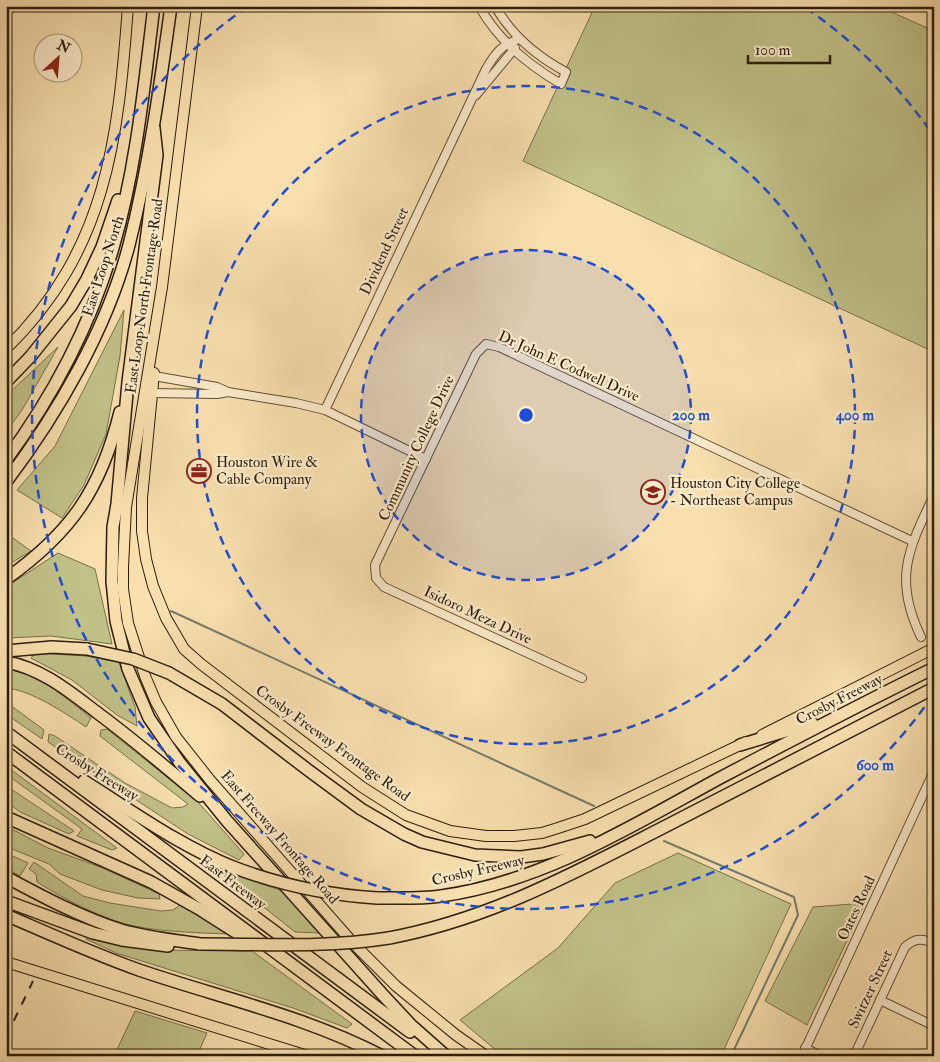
<svg xmlns="http://www.w3.org/2000/svg" width="940" height="1062" viewBox="0 0 940 1062" font-family="'IM FELL Double Pica',serif">
  <rect width="100%" height="100%" fill="#f9dfae"/>
  <filter id="stains"><feTurbulence type="fractalNoise" baseFrequency=".004" numOctaves="4"/><feColorMatrix values="0 0 0 0 .2 0 0 0 0 .09 0 0 0 0 .02 0 0 0 .5 -.17"/></filter>
  <radialGradient id="worn" r=".72"><stop offset=".6" stop-color="#630" stop-opacity="0"/><stop offset="1" stop-color="#630" stop-opacity=".3"/></radialGradient>
  <!-- green -->
  <g fill="#c1c188" stroke="#77704a">
    <path d="M595,6h283l56,25v321l-411,-191z"/>
    <path d="M124,310l-4,46 -14,78 -22,51 -22,33 -45,-28 38,-44z"/>
    <path d="M58,347l-36,63 -16,22v-36z"/>
    <path d="M6,533l25,18 -25,15z"/>
    <path d="M58,553l37,16 17,75 -61,-8 -45,2v-51z"/>
    <path d="M35,653l50,3 34,6 16,45 2,19 -20,-11 -45,-35 -41,-22z"/>
    <path d="M6,669c32,3 61,30 85,49l-5,9c-21,-14 -55,-37 -80,-39z"/>
    <path d="M6,702l38,28 -2,9 -36,-25z"/>
    <path d="M107,729l91,73 46,52 -5,6 -51,-26 -140,-92 1,-8 6,2 70,47 47,25 11,-1 5,-3 -88,-68 1,-6z"/>
    <path d="M6,766l111,82 -5,2 -35,-14 5,-7 -76,-55z"/>
    <path d="M11,789l63,42 -5,3 -49,-22 -13,-10 -1,-12z"/>
    <path d="M6,826l42,22 55,20 56,26 1,5 -22,-1 -36,-8 -42,-16 -11,-10 -37,-15 -6,-7z"/>
    <path d="M6,853l22,10 -8,13 -14,-8z"/>
    <path d="M678,853l113,51 -70,152h-218l-43,-36 98,-72 57,-65z"/>
    <path d="M34,862l49,34 27,7 51,8 12,-1 7,-5 50,29c-30,-1 -62,-2 -91,-7 -36,-7 -71,-26 -102,-45l-1,-8 -7,-5z"/>
    <path d="M216,869l67,22 36,42 -24,-1z"/>
    <path d="M865,903l-58,122 -42,-24 48,-94z"/>
    <path d="M88,936l68,14 96,1 100,73 -5,4 -54,-20 -177,-55 -30,-14z"/>
    <path d="M135,1011l72,22 -10,23h-83z"/>
  </g>
  <g fill="none" stroke-linecap="round" stroke-linejoin="round">
    <!-- stream -->
    <g stroke="#717d6d" stroke-width="2">
      <path d="M171,611l423,195"/>
      <path d="M664,841l130,56 4,18 -67,141"/>
    </g>
    <defs>
      <g id="minor">
        <path d="M479,6c19,34 49,59 82,78l5,-12c-30,-16 -54,-36 -71,-66"/>
        <path d="M476,95l39,-47"/>
        <path d="M154,376l63,11 11,5 68,11 29,7 101,49"/>
        <path d="M152,393l65,1 11,-2"/>
        <path d="M325,410l161,-341c9,-15 15,-24 33,-30"/>
        <path d="M921,637c-28,-58 -13,-87 13,-142"/>
        <path d="M582,678l-198,-91 -8,-9 -1,-13 101,-211 10,-10 13,3 413,194"/>
        <path d="M880,1000l54,26"/>
        <path d="M805,1048l16,8"/>
        <path d="M802,1056l132,-285"/>
        <path d="M854,1056l51,-109c10,-9 17,-9 29,-4"/>
      </g>
      <g id="major">
        <path d="M197,6l-35,281 -36,220 -3,60v22l5,34 17,53 11,26 20,35 34,43 144,164 42,42 60,49 30,21"/>
        <path d="M6,349c101,-99 112,-209 122,-343"/>
        <path d="M154,373l-12,125v33l4,28 7,27 13,32 18,31 17,15 161,123 44,28 44,16 36,5h28l28,-3 16,-5 27,-9 161,-77"/>
        <path d="M762,735l172,-87"/>
        <path d="M6,962l302,94"/>
      </g>
      <g id="highway">
        <path d="M154,128l3,27 -29,227 -11,122 -4,23 -1,54 4,40 12,48 21,49 31,45 47,58 156,174 28,30 35,31"/>
        <path d="M6,382l25,-26 40,-50 16,-27 15,-32 16,-47"/>
        <path d="M6,460c47,-64 85,-136 107,-212 23,-78 31,-161 41,-242"/>
        <path d="M6,482c52,-69 101,-153 123,-237 20,-79 31,-159 42,-239"/>
        <path d="M6,579c65,-46 95,-90 114,-167"/>
        <path d="M6,651l46,-4 35,2"/>
        <path d="M6,662c36,6 65,31 93,52 35,26 68,54 101,82"/>
        <path d="M169,673l53,31 86,66 53,39 43,25 18,8 53,13 46,2 22,-3 47,-13"/>
        <path d="M6,732l404,300"/>
        <path d="M740,745l72,-22"/>
        <path d="M6,752l409,304"/>
        <path d="M84,781c48,30 96,65 149,86"/>
        <path d="M6,817l145,65 50,28 44,28"/>
        <path d="M6,877c37,20 75,40 115,53 25,7 52,10 79,14"/>
        <path d="M377,898c21,0 43,1 64,-2 101,-14 189,-69 277,-117 72,-38 143,-75 216,-111"/>
        <path d="M6,901l87,32 29,7 46,6"/>
        <path d="M6,915c44,19 88,39 133,55 82,28 166,46 243,86"/>
        <path d="M389,938c102,-19 187,-66 279,-113 89,-46 177,-91 266,-137"/>
      </g>
    </defs>
    <!-- minor casing -->
    <use href="#minor" stroke="#604e34" stroke-width="10"/>
    <!-- major casing -->
    <use href="#major" stroke="#2d1e0c" stroke-width="12"/>
    <!-- highway casing -->
    <use href="#highway" stroke="#2d1e0c" stroke-width="14"/>
    <!-- minor -->
    <use href="#minor" stroke="#fbeaca" stroke-width="8"/>
    <!-- major -->
    <use href="#major" stroke="#f9dfae" stroke-width="10"/>
    <!-- highway -->
    <use href="#highway" stroke="#f9dfae" stroke-width="11"/>
    <!-- rail -->
    <path stroke="#2d1e0c" stroke-width="2" stroke-dasharray="9 9" stroke-linecap="butt" d="M6,1037l27,-56"/>
    <defs>
      <g id="highway-bridge">
        <path d="M87,649l46,10 36,14"/>
        <path d="M233,867c47,18 94,28 144,31"/>
        <path d="M200,944c63,0 126,4 189,-6"/>
      </g>
    </defs>
    <!-- highway-bridge casing -->
    <use href="#highway-bridge" stroke="#2d1e0c" stroke-width="14" stroke-linecap="butt"/>
    <!-- highway-bridge -->
    <use href="#highway-bridge" stroke="#f9dfae" stroke-width="11"/>
  </g>
  <!-- distance rings -->
  <circle cx="526" cy="415" r="165" fill="#1d4ed8" fill-opacity=".12"/>
  <g fill="none" stroke="#1d4ed8" stroke-width="2.5" stroke-dasharray="9 6">
    <circle cx="526" cy="415" r="165"/>
    <circle cx="526" cy="415" r="329"/>
    <path d="M933 695A494 494 0 1 1 246 8M806 8A494 494 0 0 1 933 135"/>
  </g>
  <!-- icons -->
  <defs>
    <symbol id="office-ring" viewBox="-11 -11 22 22"><circle r="9.5" fill="#fbeaca" stroke="#8f2418" stroke-width="1.5"/><path d="M-6-3h4V-5.5h4V-3h4V5H-6ZM-1-4.5V-3h2v-1.5ZM-6 0V1H6V0Z" fill="#8f2418"/></symbol>
    <symbol id="university-ring" viewBox="-11 -11 22 22"><circle r="9.5" fill="#fbeaca" stroke="#8f2418" stroke-width="1.5"/><path d="M0-5L7-2L0 1L-7-2ZM-4 1L0 2.5L4 1V4Q0 6-4 4Z" fill="#8f2418"/></symbol>
  </defs>
  <g fill-rule="evenodd">
    <use href="#office-ring" x="185" y="457" width="28" height="28"/>
    <use href="#university-ring" x="639" y="478" width="28" height="28"/>
  </g>
  <g text-anchor="middle" stroke-width="4.5" stroke-linejoin="round" paint-order="stroke">
    <!-- street labels -->
    <g font-size="15" fill="#2d1e0c" stroke="#fbeaca">
      <text transform="translate(384 251) rotate(-65)" y="5">Dividend Street</text>
      <text transform="translate(103 266) rotate(-72)" y="5">East Loop North</text>
      <text transform="translate(144 296) rotate(-82)" y="5">East Loop North Frontage Road</text>
      <text transform="translate(569 366) rotate(24)" y="5">Dr John E Codwell Drive</text>
      <text transform="translate(416 448) rotate(-65)" y="5">Community College Drive</text>
      <text transform="translate(478 615) rotate(25)" y="5">Isidoro Meza Drive</text>
      <text transform="translate(839 699) rotate(-27)" y="5">Crosby Freeway</text>
      <text transform="translate(333 743) rotate(36)" y="5">Crosby Freeway Frontage Road</text>
      <text transform="translate(97 772) rotate(32)" y="5">Crosby Freeway</text>
      <text transform="translate(280 837) rotate(49)" y="5">East Freeway Frontage Road</text>
      <text transform="translate(478 870) rotate(-13)" y="5">Crosby Freeway</text>
      <text transform="translate(233 882) rotate(37)" y="5">East Freeway</text>
      <text transform="translate(856 908) rotate(-65)" y="5">Oates Road</text>
      <text transform="translate(870 989) rotate(-65)" y="5">Switzer Street</text>
    </g>
    <!-- poi labels -->
    <g font-size="15" fill="#2d1e0c" stroke="#fbeaca" text-anchor="start">
      <text x="216" y="467">Houston Wire &amp;<tspan x="216" dy="17">Cable Company</tspan></text>
      <text x="670" y="488">Houston City College<tspan x="670" dy="17">- Northeast Campus</tspan></text>
    </g>
  </g>
  <circle cx="526" cy="415" r="8" fill="#1d4ed8" stroke="#fbeaca" stroke-width="2.5"/>
  <g font-size="15" text-anchor="middle" font-weight="bold" fill="#1d4ed8" stroke="#fbeaca" stroke-width="4.5" stroke-linejoin="round" paint-order="stroke">
    <text x="691" y="420">200 m</text>
    <text x="855" y="420">400 m</text>
    <text x="875" y="770">600 m</text>
  </g>
  <!-- margin -->
  <rect width="940" height="1062" fill="none" stroke="#f9dfae" stroke-width="25"/>
  <rect x="8" y="8" width="925" height="1047" fill="none" stroke="#2d1e0c" stroke-width="2.5"/>
  <rect x="12" y="12" width="915" height="1037" fill="none" stroke="#2d1e0c"/>
  <!-- north arrow -->
  <g transform="translate(58 58) rotate(26)"><circle r="24" fill="#fbeaca" stroke="#a9987e"/>
  <path d="M0-4L9 19L0 12L-9 19Z" fill="#8f2418"/>
  <text y="-8" font-size="14" font-weight="bold" text-anchor="middle" fill="#2d1e0c">N</text>
  </g>
  <!-- scale -->
  <path d="M748 55v8h82v-8" fill="none" stroke="#2d1e0c" stroke-width="2.5"/>
  <text x="755" y="55" font-size="15" fill="#2d1e0c" stroke="#fbeaca" stroke-width="4" paint-order="stroke">100 m</text>
  <rect width="100%" height="100%" filter="url(#stains)"/>
  <rect width="100%" height="100%" fill="url(#worn)"/>
</svg>
